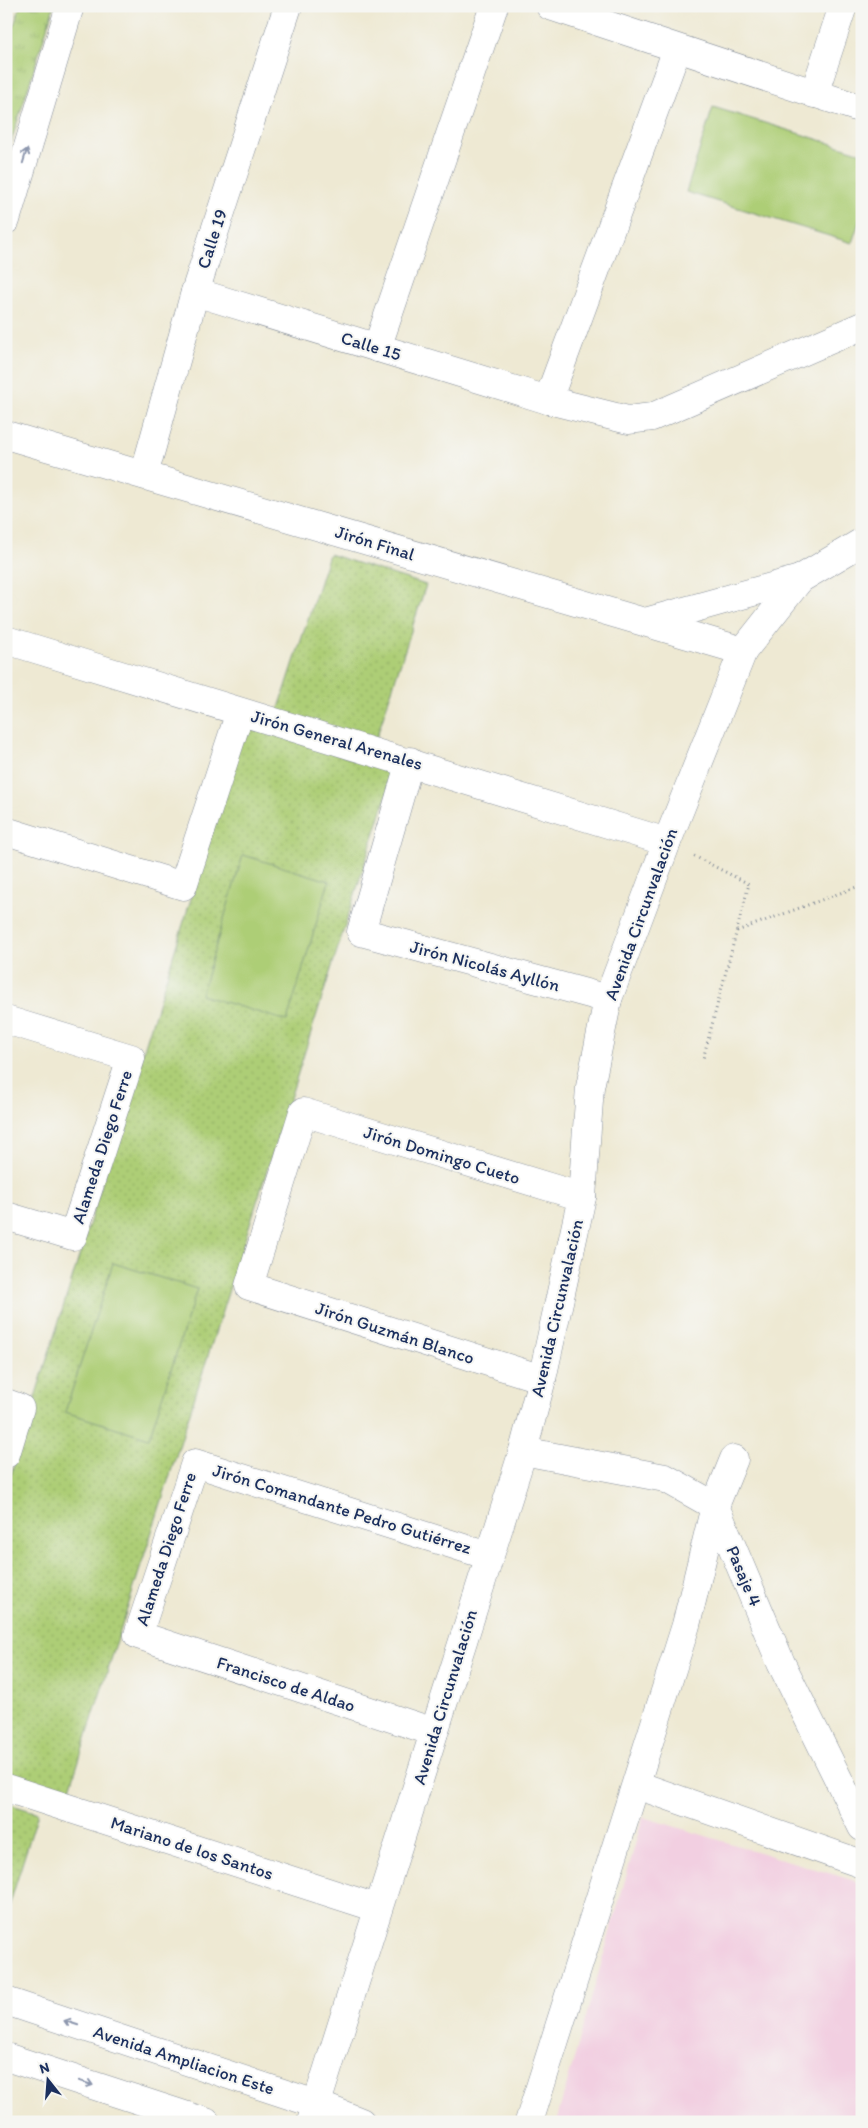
<svg xmlns="http://www.w3.org/2000/svg" width="868" height="2128" viewBox="0 0 868 2128" font-family="Itim,sans-serif">
  <defs>
    <pattern id="grass-tufts" width="24" height="20" patternUnits="userSpaceOnUse" patternTransform="scale(1.25)"><rect width="24" height="20" fill="#adce76"/><path d="M3 7l-1-3M5 7V3M7 7l1-3M15 17l-1-3M17 17v-4M19 17l1-3" fill="none" stroke="#94b168"/></pattern>
    <pattern id="park-dots" width="8" height="8" patternUnits="userSpaceOnUse" patternTransform="scale(1.25)"><rect width="8" height="8" fill="#adce76"/><path d="M2 2h.1M6 6h.1" fill="none" stroke="#94b168" stroke-width="1.8" stroke-linecap="round"/></pattern>
  </defs>
  <rect width="100%" height="100%" fill="#f6f6f2"/>
  <filter id="ink" filterUnits="userSpaceOnUse"><feTurbulence type="fractalNoise" baseFrequency=".02" numOctaves="2"/><feDisplacementMap in="SourceGraphic" scale="10" xChannelSelector="R" yChannelSelector="G"/><feConvolveMatrix kernelMatrix="1 2 1 2 8 2 1 2 1" color-interpolation-filters="sRGB"/></filter>
  <filter id="wash" filterUnits="userSpaceOnUse"><feTurbulence type="fractalNoise" baseFrequency=".0096" numOctaves="4" result="noise"/><feDisplacementMap in="SourceGraphic" scale="20" xChannelSelector="R" yChannelSelector="G"/><feGaussianBlur stdDeviation="1.12" result="paint"/><feColorMatrix in="noise" values="0 0 0 0 0 0 0 0 0 0 0 0 0 0 0 0 0 1.4 0 .05"/><feComposite in="paint" operator="in"/></filter>
  <g filter="url(#wash)">
    <rect width="100%" height="100%" fill="#eee9d3"/>
    <!-- built -->
    <path fill="#f2cfe1" d="M643,1817l219,66v239h-306z"/>
    <!-- grass -->
    <path fill="url(#grass-tufts)" stroke="#647e6a" d="M20,6h34l-48,152v-108z"/>
    <!-- park -->
    <g fill="url(#park-dots)" stroke="#647e6a">
      <path d="M329,554l97,31 -51,157 -97,-31z"/>
      <path d="M245,726l149,46 -327,1026 -61,-20v-288z"/>
      <path d="M6,1803l32,10 -32,103z"/>
    </g>
    <!-- pitch -->
    <g fill="#adce76" stroke="#647e6a">
      <path d="M713,107l149,46v60l-10,30 -166,-51z"/>
      <path d="M243,855l86,26 -42,140 -86,-26z"/>
      <path d="M113,1263l84,26 -48,149 -84,-26z"/>
    </g>
  </g>
  <g filter="url(#ink)">
    <g fill="none" stroke-linecap="round" stroke-linejoin="round">
      <defs>
        <g id="minor">
          <path d="M550,6l312,103"/>
          <path d="M814,94l29,-88"/>
          <path d="M195,292l353,108 80,20 24,-3 210,-91"/>
          <path d="M377,348l117,-342"/>
          <path d="M548,400l129,-351"/>
          <path d="M144,475l51,-183 93,-286"/>
          <path d="M6,640c220,68 441,133 661,202"/>
          <path d="M410,761l-49,171 247,67"/>
          <path d="M6,831l177,55 57,-174"/>
          <path d="M6,1020l125,38 -58,178 -67,-20"/>
          <path d="M542,1379l-293,-93 54,-174 279,85"/>
          <path d="M6,1403l14,5 -14,46"/>
          <path d="M523,1451l142,27 50,28 66,157 81,164"/>
          <path d="M434,1732l-296,-97 57,-172 294,93"/>
          <path d="M637,1785l225,79"/>
          <path d="M6,1788l371,120"/>
          <path d="M316,2104l45,18"/>
          <path d="M529,2122l157,-497 29,-119 19,-47"/>
        </g>
        <g id="tertiary">
          <path d="M6,435l737,216"/>
          <path d="M645,622l155,-43"/>
          <path d="M6,2001l310,103"/>
          <path d="M6,2057l200,65"/>
          <path d="M311,2122l212,-671 19,-72 40,-182 8,-110 18,-88 59,-157 76,-191 57,-72 62,-37"/>
        </g>
        <path id="secondary" d="M6,220l64,-214"/>
      </defs>
      <!-- minor casing -->
      <use href="#minor" stroke="#848c98" stroke-width="29"/>
      <!-- tertiary casing -->
      <use href="#tertiary" stroke="#848c98" stroke-width="29"/>
      <!-- secondary casing -->
      <use href="#secondary" stroke="#848c98" stroke-width="29"/>
      <!-- path -->
      <g stroke="#848c98" stroke-width="3" stroke-dasharray="1 4" stroke-linecap="butt">
        <path d="M694,856l55,28 -46,175"/>
        <path d="M737,931l125,-46"/>
      </g>
      <!-- minor -->
      <use href="#minor" stroke="#fff" stroke-width="28"/>
      <!-- tertiary -->
      <use href="#tertiary" stroke="#fff" stroke-width="28"/>
      <!-- secondary -->
      <use href="#secondary" stroke="#fff" stroke-width="28"/>
    </g>
    <!-- one-way arrows -->
    <defs><path id="oneway-shaft" d="M-6 0H5M1.5-3L5.5 0L1.5 3" fill="none" stroke-width="1.6" stroke-linecap="round" stroke-linejoin="round" transform="scale(1.25)"/></defs>
    <g stroke="#8d97ae">
      <use href="#oneway-shaft" transform="translate(25 156) rotate(-73)"/>
      <use href="#oneway-shaft" transform="translate(71 2023) rotate(-162)"/>
      <use href="#oneway-shaft" transform="translate(86 2083) rotate(18)"/>
    </g>
  </g>
  <g text-anchor="middle" stroke-width="4" stroke-linejoin="round" paint-order="stroke">
    <!-- street labels -->
    <g font-size="18" fill="#1b2f5e" stroke="#f6f6f2">
      <text transform="translate(212 239) rotate(-72)" y="6">Calle 19</text>
      <text transform="translate(371 346) rotate(17)" y="6">Calle 15</text>
      <text transform="translate(375 543) rotate(17)" y="6">Jirón Final</text>
      <text transform="translate(337 740) rotate(16)" y="6">Jirón General Arenales</text>
      <text transform="translate(641 914) rotate(-70)" y="6">Avenida Circunvalación</text>
      <text transform="translate(485 966) rotate(15)" y="6">Jirón Nicolás Ayllón</text>
      <text transform="translate(102 1147) rotate(-72)" y="6">Alameda Diego Ferre</text>
      <text transform="translate(442 1155) rotate(17)" y="6">Jirón Domingo Cueto</text>
      <text transform="translate(557 1308) rotate(-77)" y="6">Avenida Circunvalación</text>
      <text transform="translate(395 1333) rotate(18)" y="6">Jirón Guzmán Blanco</text>
      <text transform="translate(342 1509) rotate(17)" y="6">Jirón Comandante Pedro Gutiérrez</text>
      <text transform="translate(166 1549) rotate(-72)" y="6">Alameda Diego Ferre</text>
      <text transform="translate(744 1576) rotate(67)" y="6">Pasaje 4</text>
      <text transform="translate(286 1684) rotate(18)" y="6">Francisco de Aldao</text>
      <text transform="translate(445 1697) rotate(-73)" y="6">Avenida Circunvalación</text>
      <text transform="translate(192 1848) rotate(18)" y="6">Mariano de los Santos</text>
      <text transform="translate(184 2060) rotate(18)" y="6">Avenida Ampliacion Este</text>
    </g>
  </g>
  <!-- margin -->
  <rect width="868" height="2128" fill="none" stroke="#f6f6f2" stroke-width="25"/>
  <!-- north arrow -->
  <g transform="translate(48 2080) rotate(343)" stroke="#f6f6f2" stroke-width="4" paint-order="stroke">
  <path d="M0-4L9 19L0 12L-9 19Z" fill="#1b2f5e"/>
  <text y="-8" font-size="14" font-weight="bold" text-anchor="middle" fill="#1b2f5e">N</text>
  </g>
</svg>
